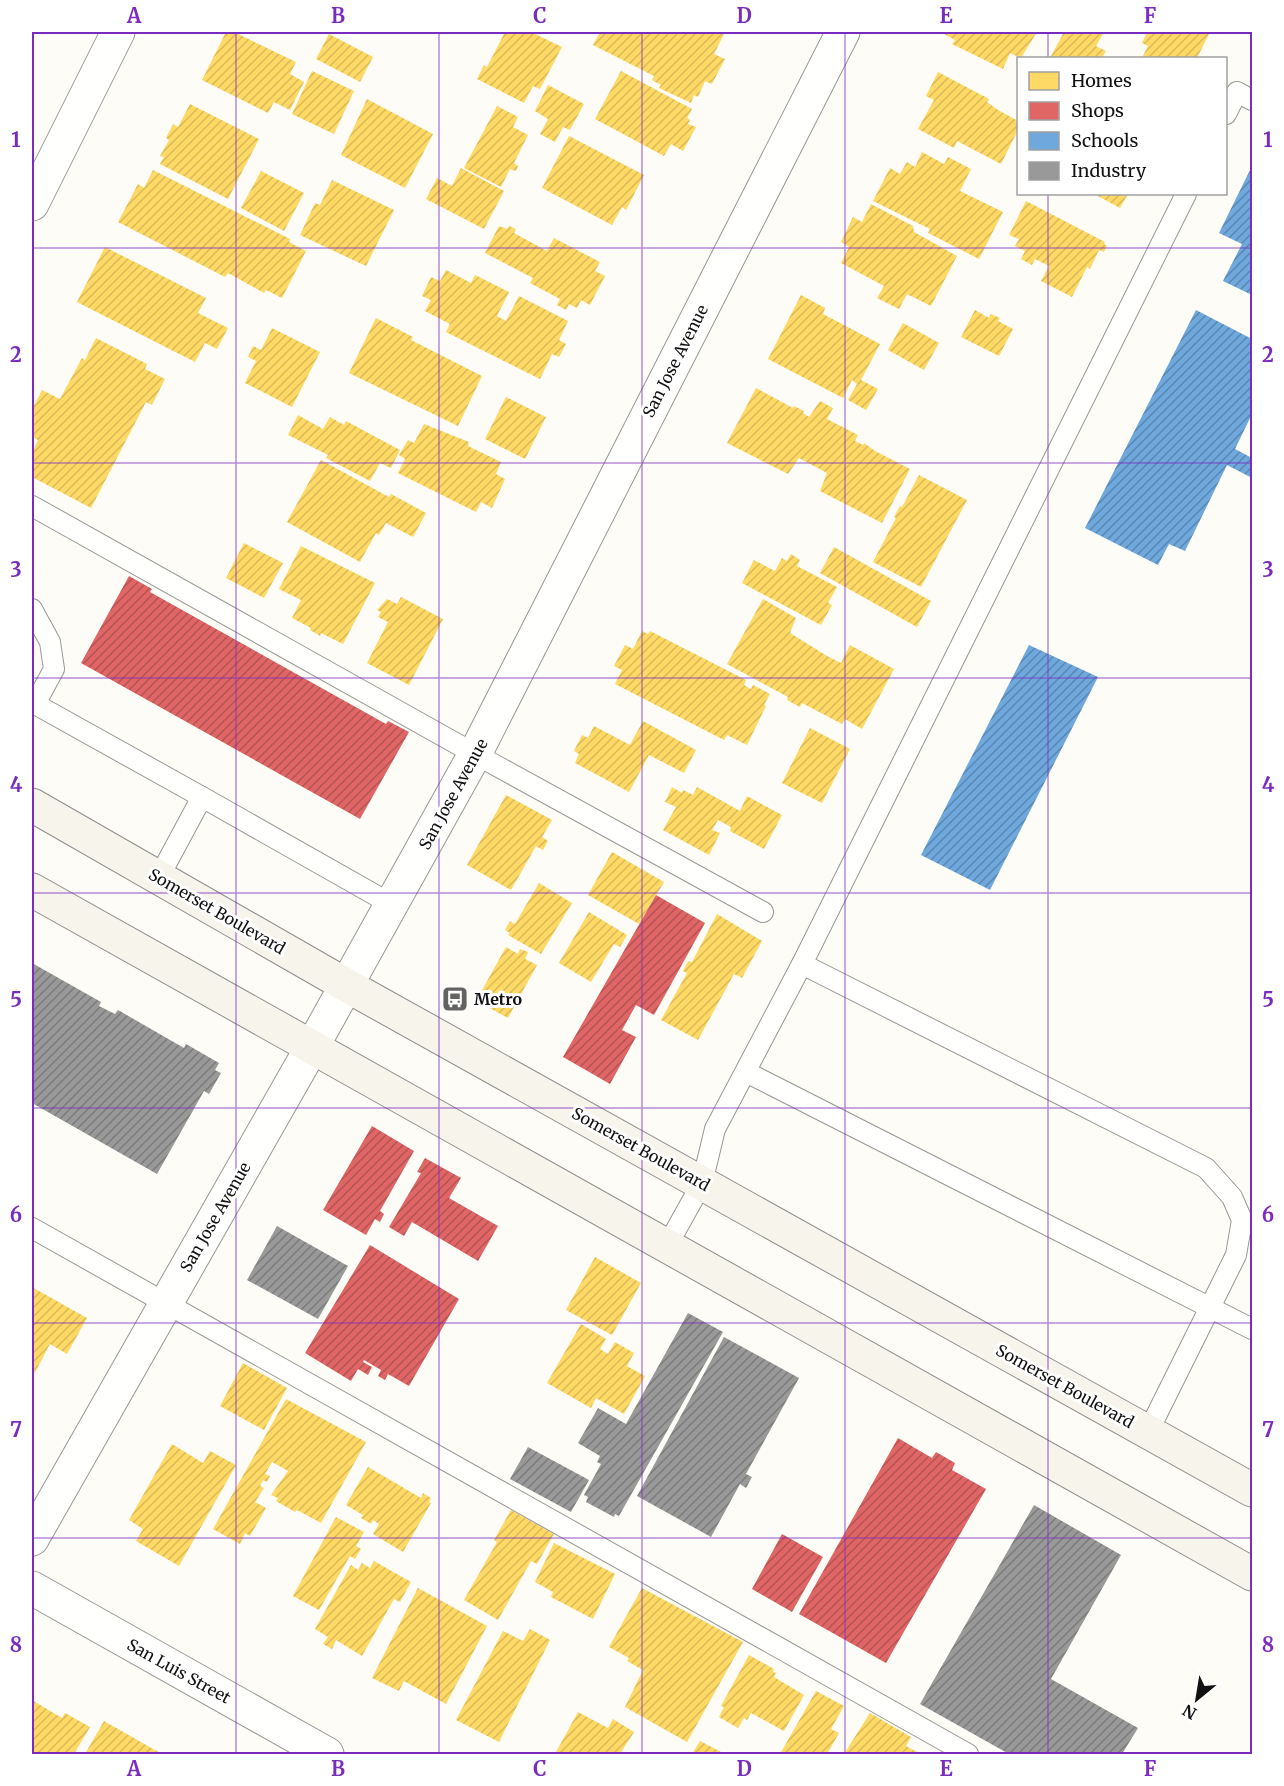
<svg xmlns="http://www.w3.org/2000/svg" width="1284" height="1786" viewBox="0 0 1284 1786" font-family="Merriweather,serif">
  <defs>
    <pattern id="homes-hatch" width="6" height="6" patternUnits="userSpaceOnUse" patternTransform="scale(1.5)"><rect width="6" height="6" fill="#ffd966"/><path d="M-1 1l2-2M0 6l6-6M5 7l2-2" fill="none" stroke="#dab957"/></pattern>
    <pattern id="shops-hatch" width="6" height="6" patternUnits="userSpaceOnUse" patternTransform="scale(1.5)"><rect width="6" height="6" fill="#e06666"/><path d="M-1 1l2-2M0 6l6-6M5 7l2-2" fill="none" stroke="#b45353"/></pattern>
    <pattern id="schools-hatch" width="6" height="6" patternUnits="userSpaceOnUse" patternTransform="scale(1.5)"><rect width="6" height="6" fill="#6fa8dc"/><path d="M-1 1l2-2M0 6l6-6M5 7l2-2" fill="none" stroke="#5a87b1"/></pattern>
    <pattern id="industry-hatch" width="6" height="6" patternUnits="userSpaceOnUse" patternTransform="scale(1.5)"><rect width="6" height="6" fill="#999"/><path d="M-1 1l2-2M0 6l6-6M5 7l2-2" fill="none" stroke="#7b7b7b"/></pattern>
  </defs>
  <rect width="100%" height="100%" fill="#fdfcf7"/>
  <!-- homes -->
  <g fill="url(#homes-hatch)">
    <path d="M226,32h8l62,30 -6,12 14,8 -14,28 -16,-8 -6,11 -66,-33z"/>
    <path d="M505,32h26l31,15 -22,42 -7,-3 -9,17 -47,-24 7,-14 3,2z"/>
    <path d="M600,32h125l-11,22 11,5 -13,25 -7,-3 -7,16 -4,-2 -3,8 -32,-15 2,-3 -9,-5 2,-4 -61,-31z"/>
    <path d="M946,32h91l-16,26 -11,-5 -7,16 -51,-25 3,-4 -11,-6z"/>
    <path d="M1064,32h40l-8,14 10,5 -4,7h-52z"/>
    <path d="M1147,32h63l-13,26h-55l6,-12 -6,-3z"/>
    <path d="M329,34l44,23 -13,25 -44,-23z"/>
    <path d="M312,71l42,20 -20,43 -42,-20z"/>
    <path d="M621,71l71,38 -5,9 3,2 -2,4 8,3 -13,24 -12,-7 -7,12 -69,-37z"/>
    <path d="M938,72l51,27 -2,3 11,8 20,11v9l-17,34 -44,-23 -3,7 -36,-19 16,-29 -8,-4z"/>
    <path d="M548,85l36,19 -14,26 -7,-3 -8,15 -15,-8 8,-15 -13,-8z"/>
    <path d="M367,99l66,35 -28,54 -64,-33z"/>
    <path d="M190,104l69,35 -31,60 -68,-35 4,-7 -4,-1 9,-16 -3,-2 7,-14 5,3z"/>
    <path d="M497,106l21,11 -5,10 15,8 -14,28 4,3 -2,5 -6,-2 -9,18 -37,-19z"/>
    <path d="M569,136l75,39 -18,35 -4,-3 -10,18 -70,-37z"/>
    <path d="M922,152l22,12 4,-7 23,12 -11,22 43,21 -24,47 -51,-26 2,-4 -57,-28 17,-33 10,6 7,-12 8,5z"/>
    <path d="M461,168l43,23 -20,38 -58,-30 11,-21 15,8z"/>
    <path d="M153,170l137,69 -1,3 17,9 -24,47 -16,-8 -2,3 -36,-20 -3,4 -107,-55 20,-38 6,4z"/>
    <path d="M261,171l43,22 -20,38 -43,-23z"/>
    <path d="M332,180l62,30 -28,56 -66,-31 15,-32 5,2z"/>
    <path d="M1094,194h34l-8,14z"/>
    <path d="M1026,201l79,41 -1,2 3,2 -3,6 -5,-2 -9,19 -3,-2 -15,30 -31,-16 8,-15 -14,-7 -3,6 -11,-6 4,-8 -10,-5 4,-7 -10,-4z"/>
    <path d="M871,204l42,22 1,6 43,24 -26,50 -24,-12 -8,15 -22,-11 7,-12 -43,-23 8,-16 -8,-5 12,-25 9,5z"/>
    <path d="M499,226l8,3 2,-3 7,3 -2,4 33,18 7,-13 46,24 -5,9 10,5 -15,29 -9,-5 -4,8 -8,-4 -3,6 -9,-5 3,-6 -30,-16 3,-5 -48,-25z"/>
    <path d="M105,247l101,51 -8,15 30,15 -11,21 -12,-6 -10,19 -118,-60z"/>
    <path d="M446,270l25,13 4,-8 34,17 -12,24 9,5 13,-25 49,25 -9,19 7,4 -7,13 -7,-3 -12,25 -94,-47 4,-8 -25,-13 6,-11 -9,-4 9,-19 9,4z"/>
    <path d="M801,295l24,13 -2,6 57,30 -19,36 17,9 -12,21 -18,-10 9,-16 -5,-4 -9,18 -75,-39z"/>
    <path d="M975,310l14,8 2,-4 9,4 -2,3 15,8 -14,27 -38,-19z"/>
    <path d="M376,318l37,19 -2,3 71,36 -24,50 -109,-53z"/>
    <path d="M903,323l36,20 -15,27 -36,-20z"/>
    <path d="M272,328l48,24 -28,55 -47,-24 11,-22 -8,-4 5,-11 8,4z"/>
    <path d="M96,338l51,26 -2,5 20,10 -13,26 -6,-3 -55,106 -59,-31v-24l6,-13 -6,-3v-35l3,2 7,-14 18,9 22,-41 3,2z"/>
    <path d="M756,388l37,20 1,-2 10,5 -1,2 6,4 11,-16 13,7 -6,11 31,16 -3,6 8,4 1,-2 11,8 35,18 -28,54 -62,-32 7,-18 -28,-15 -11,16 -61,-31z"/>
    <path d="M506,397l40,20 -21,42 -40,-20z"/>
    <path d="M298,415l25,14 7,-12 14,8 2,-4 54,29 -9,18 -11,-5 -10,18 -44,-23 2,-3 -40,-20z"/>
    <path d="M424,424l45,18 -1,4 33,16 -5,12 9,5 -13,29 -11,-6 -5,10 -78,-39 7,-14 -6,-4 9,-15 6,3z"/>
    <path d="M321,460l68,37 2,-3 35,19 -13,24 -27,-14 -7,12 -3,-2 -16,29 -73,-40z"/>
    <path d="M919,475l48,25 -46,87 -48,-25 23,-44 -2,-1 6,-11 2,1z"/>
    <path d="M244,543l39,20 -19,35 -38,-20z"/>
    <path d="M301,546l74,37 -32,61 -22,-11 -1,3 -10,-6 1,-2 -19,-10 9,-18 -22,-11z"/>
    <path d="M834,547l97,54 -14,26 -97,-54z"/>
    <path d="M791,554l9,6 -3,6 40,21 -9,16 4,2 -11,20 -79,-42 12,-23 21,11 7,-13 5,3z"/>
    <path d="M401,597l42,22 -34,66 -42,-22 21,-41 -10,-5 3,-5 -4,-2 10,-11 10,5z"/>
    <path d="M763,599l33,19 -6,15 37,23 14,7 9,-18 44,24 -32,60 -17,-10 -3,5 -40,-21 -2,4 -13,-7 1,-3 -61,-33z"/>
    <path d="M642,631l6,3 2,-3 96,49 -2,5 7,4 2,-4 17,9 -6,11 2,1 -19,39 -20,-10 -3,5 -109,-56 7,-14 -8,-4 11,-21 8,4z"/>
    <path d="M643,721l53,29 -12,23 -35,-18 -20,37 -54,-29 4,-9 -5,-3 8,-16 6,3 6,-12 36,19z"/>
    <path d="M810,728l40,21 -28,54 -40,-20z"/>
    <path d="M672,787l10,6 1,-3 10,5 4,-8 43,24 7,-15 35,19 -18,34 -34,-18 1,-4 -13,-7 -6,10 8,3 -11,22 -46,-25 13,-23 -11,-5z"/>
    <path d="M506,795l46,25 -10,17 6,4 -5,9 -7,-4 -25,44 -44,-25z"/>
    <path d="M612,852l52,30 -25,42 -51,-29z"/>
    <path d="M539,883l33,20 -31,51 -33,-19 2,-2 -5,-3 5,-9 5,3z"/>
    <path d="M589,912l38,23 -7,12 -6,-3 -23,38 -32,-19z"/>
    <path d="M717,914l45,27 -20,37 -8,-4 -36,66 -37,-20 26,-47 -4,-2 5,-10 4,1z"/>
    <path d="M506,947l12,7 2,-5 8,3 -3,7 12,6 -29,53 -35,-19 4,-9 4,2z"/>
    <path d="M595,1257l46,26 -29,52 -46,-25z"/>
    <path d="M32,1287l55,31 -20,36 -17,-10 -18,34z"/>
    <path d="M581,1324l25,15 -6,10 8,5 7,-12 19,11 -7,13 18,10 -21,38 -28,-16 -5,10 -44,-25z"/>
    <path d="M243,1363l44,25 -23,42 -44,-24z"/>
    <path d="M286,1399l80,43 -45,81 -24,-13 -2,2 -19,-11 2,-3 -7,-3 17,-24 -16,-9 -7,12 5,2 -3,6 -4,-2 -3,6 4,2 -9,14 11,6 -16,28 -5,-3 -5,11 -27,-15z"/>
    <path d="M172,1444l31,19 7,-12 26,14 -57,101 -43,-25 7,-12 -14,-9z"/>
    <path d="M368,1467l53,31 2,-5 8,5 -2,4 2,1 -28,49 -30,-18 6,-10 -6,-4 -2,4 -10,-6 2,-3 -17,-10z"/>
    <path d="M511,1510l43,24 -17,30 -6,-3 -33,59 -34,-20 33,-58 -3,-2z"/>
    <path d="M336,1517l28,15 -8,14 5,3 -6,10 -5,-3 -31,54 -26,-14z"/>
    <path d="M554,1543l61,31 -22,45 -42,-22 2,-5 -18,-10z"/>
    <path d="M374,1561l37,21 -11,20 -6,-3 -32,57 -26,-16 -4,9 -9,-5 5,-7 -13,-8 36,-64 7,5 4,-7 8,5z"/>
    <path d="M418,1588l69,38 -41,78 -42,-23 -5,10 -27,-13z"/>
    <path d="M642,1588l101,54 -56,100 -62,-35 18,-37 -16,-9 2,-3 -20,-11z"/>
    <path d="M530,1629l20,11 -51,102 -43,-22 47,-89 20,10z"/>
    <path d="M749,1655l25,14 -1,3 3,1 -2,4 30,18 -20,36 -33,-18 -4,7 -3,-2 -6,10 -19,-11 5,-10 -3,-1z"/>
    <path d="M816,1691l28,15 -13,23 8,4 -12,21h-47z"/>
    <path d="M32,1700l30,18 3,-5 25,14 -16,27h-42z"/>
    <path d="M578,1712l30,16 5,-9 21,13 -14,22h-65z"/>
    <path d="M870,1713l41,24 -5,9 15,8h-77z"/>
    <path d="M104,1721l58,33h-77z"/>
    <path d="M700,1741l25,13h-33z"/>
  </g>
  <!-- shops -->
  <g fill="url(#shops-hatch)">
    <path d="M129,576l23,13 -2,3 236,132 2,-3 21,11 -49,87 -279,-156z"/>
    <path d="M656,895l49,28 -51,92 -18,-10 -14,25 14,7 -26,47 -47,-27z"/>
    <path d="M372,1126l42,25 -34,60 4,3 -4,8 -5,-3 -9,16 -43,-25z"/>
    <path d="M425,1158l36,20 -12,20 49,28 -20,35 -66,-39 -8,14 -15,-9 32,-54 -4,-1z"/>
    <path d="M370,1245l89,54 -50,87 -21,-12 -3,6 -7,-4 3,-6 -17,-10 -1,2 9,5 -4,8 -10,-6 -7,12 -46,-28z"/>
    <path d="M898,1438l34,20 4,-6 19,11 -3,7 34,19 -100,174 -87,-49z"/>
    <path d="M782,1534l41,23 -31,55 -40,-23z"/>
  </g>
  <!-- schools -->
  <g fill="url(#schools-hatch)">
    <path d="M1252,166v129l-29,-14 19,-37 -23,-11z"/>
    <path d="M1196,310l56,29v75l-17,35 17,9v20l-25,-13 -42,86 -16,-7 -11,21 -73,-37z"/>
    <path d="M1029,645l69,32 -108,213 -69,-35z"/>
  </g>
  <!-- industry -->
  <g fill="url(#industry-hatch)">
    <path d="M32,963l69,39 -2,4 16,8 3,-4 66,38 2,-4 33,19 -4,7 6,3 -12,21 -5,-3 -47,83 -125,-71z"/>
    <path d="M277,1226l71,40 -30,53 -71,-39z"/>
    <path d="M688,1313l35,19 -104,184 -4,-2 -1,3 -28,-15 2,-5 -4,-2 17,-31 -4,-2 3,-6 -22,-13 20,-35 28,16z"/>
    <path d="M724,1337l75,41 -53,96 6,3 -6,11 -6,-4 -29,53 -74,-41z"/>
    <path d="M528,1447l61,33 -18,32 -61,-33z"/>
    <path d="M1034,1505l87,50 -70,124 87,49 -16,26h-113l-89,-50z"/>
  </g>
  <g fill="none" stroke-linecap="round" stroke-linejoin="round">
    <defs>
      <g id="lane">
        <path d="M1226,114l11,-22 15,8"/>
        <path d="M32,506l443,248 288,158"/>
        <path d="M32,609l18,33 4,27 -19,35 167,93 -43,80"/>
        <path d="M202,797l189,107"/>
        <path d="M802,964l404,204 26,29 10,23 -6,35 -88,177"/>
        <path d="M746,1072l506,257"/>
        <path d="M32,1228l936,526"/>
        <path d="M667,1246l35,-63 13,-54 87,-165 384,-770"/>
      </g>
      <g id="street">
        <path d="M32,204l86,-172"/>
        <path d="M32,1539l280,-492 163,-293 368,-722"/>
        <path d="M32,1588l295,166"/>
      </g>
      <g id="secondary">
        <path d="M32,805l314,180 906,505"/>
        <path d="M32,890l1220,684"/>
      </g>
    </defs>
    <!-- lane casing -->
    <use href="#lane" stroke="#979795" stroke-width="22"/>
    <!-- street casing -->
    <use href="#street" stroke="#979795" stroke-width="35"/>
    <!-- secondary casing -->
    <use href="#secondary" stroke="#8e8d8b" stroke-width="35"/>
    <!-- lane -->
    <use href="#lane" stroke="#fffffe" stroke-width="20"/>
    <!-- street -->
    <use href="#street" stroke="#fffffe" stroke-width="33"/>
    <!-- secondary -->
    <use href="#secondary" stroke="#f6f4eb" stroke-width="33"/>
  </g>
  <!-- grid -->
  <path fill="none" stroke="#7b2cbf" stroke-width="1.5" stroke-opacity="0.55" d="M236,32v1722M439,32v1722M642,32v1722M845,32v1722M1048,32v26M1048,194v1560M32,248h1220M32,463h1220M32,678h1220M32,893h1220M32,1108h1220M32,1323h1220M32,1538h1220"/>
  <!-- icons -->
  <defs>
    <symbol id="bus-square" viewBox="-11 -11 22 22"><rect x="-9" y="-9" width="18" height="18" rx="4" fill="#646362" stroke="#fff"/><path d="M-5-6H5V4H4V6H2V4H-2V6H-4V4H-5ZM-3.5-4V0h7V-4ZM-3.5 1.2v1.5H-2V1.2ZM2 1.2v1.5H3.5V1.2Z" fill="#fff"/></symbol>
  </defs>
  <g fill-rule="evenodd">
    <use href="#bus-square" x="440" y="984" width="30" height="30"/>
  </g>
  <g text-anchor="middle" stroke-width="6" stroke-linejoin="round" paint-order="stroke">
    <!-- street labels -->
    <g font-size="16" fill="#111" stroke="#fff">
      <text transform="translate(675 361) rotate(-63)" y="6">San Jose Avenue</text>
      <text transform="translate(453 794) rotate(-61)" y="6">San Jose Avenue</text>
      <text transform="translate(217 911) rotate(30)" y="6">Somerset Boulevard</text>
      <text transform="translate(641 1149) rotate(29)" y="6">Somerset Boulevard</text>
      <text transform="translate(215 1217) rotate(-60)" y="6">San Jose Avenue</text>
      <text transform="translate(1065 1386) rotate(29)" y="6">Somerset Boulevard</text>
      <text transform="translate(179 1671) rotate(29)" y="6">San Luis Street</text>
    </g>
    <!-- poi labels -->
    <g font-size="16" font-weight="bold" fill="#111" stroke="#fff" text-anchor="start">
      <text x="474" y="1005">Metro</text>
    </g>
  </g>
  <!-- border -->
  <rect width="1284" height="1786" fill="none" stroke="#ffffff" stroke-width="66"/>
  <!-- legend -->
  <rect x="1017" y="57" width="210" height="138" fill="#ffffff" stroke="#a0a0a0" stroke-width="1.5"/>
  <rect x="1029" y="72" width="30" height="18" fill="#ffd966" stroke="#a0a0a0" stroke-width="1.5"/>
  <text x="1071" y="87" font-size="18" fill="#111111">Homes</text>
  <rect x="1029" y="102" width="30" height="18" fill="#e06666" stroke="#a0a0a0" stroke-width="1.5"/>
  <text x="1071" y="117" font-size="18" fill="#111111">Shops</text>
  <rect x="1029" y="132" width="30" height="18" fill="#6fa8dc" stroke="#a0a0a0" stroke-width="1.5"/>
  <text x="1071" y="147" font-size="18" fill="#111111">Schools</text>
  <rect x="1029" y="162" width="30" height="18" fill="#999999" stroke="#a0a0a0" stroke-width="1.5"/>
  <text x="1071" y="177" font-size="18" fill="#111111">Industry</text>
  <!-- north arrow -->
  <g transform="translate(1197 1699) rotate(210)" stroke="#ffffff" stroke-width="4.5" paint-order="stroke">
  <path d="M0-4.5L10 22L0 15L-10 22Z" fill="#111111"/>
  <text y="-9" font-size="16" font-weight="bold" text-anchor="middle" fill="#111111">N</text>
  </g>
  <rect x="33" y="33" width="1218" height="1720" fill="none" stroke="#7b2cbf" stroke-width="2"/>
  <g font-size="20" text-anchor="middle" font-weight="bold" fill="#7b2cbf">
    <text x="134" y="23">A</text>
    <text x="338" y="23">B</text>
    <text x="540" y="23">C</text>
    <text x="744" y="23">D</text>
    <text x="946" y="23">E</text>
    <text x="1150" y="23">F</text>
    <text x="16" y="147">1</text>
    <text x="1268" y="147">1</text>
    <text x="16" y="362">2</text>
    <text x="1268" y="362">2</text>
    <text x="16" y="577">3</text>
    <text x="1268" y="577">3</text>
    <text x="16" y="792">4</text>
    <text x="1268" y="792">4</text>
    <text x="16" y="1007">5</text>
    <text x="1268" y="1007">5</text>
    <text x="16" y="1222">6</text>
    <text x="1268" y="1222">6</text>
    <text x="16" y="1437">7</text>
    <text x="1268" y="1437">7</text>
    <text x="16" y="1652">8</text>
    <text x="1268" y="1652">8</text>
    <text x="134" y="1776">A</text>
    <text x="338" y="1776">B</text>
    <text x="540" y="1776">C</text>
    <text x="744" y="1776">D</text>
    <text x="946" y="1776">E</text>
    <text x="1150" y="1776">F</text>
  </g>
</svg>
